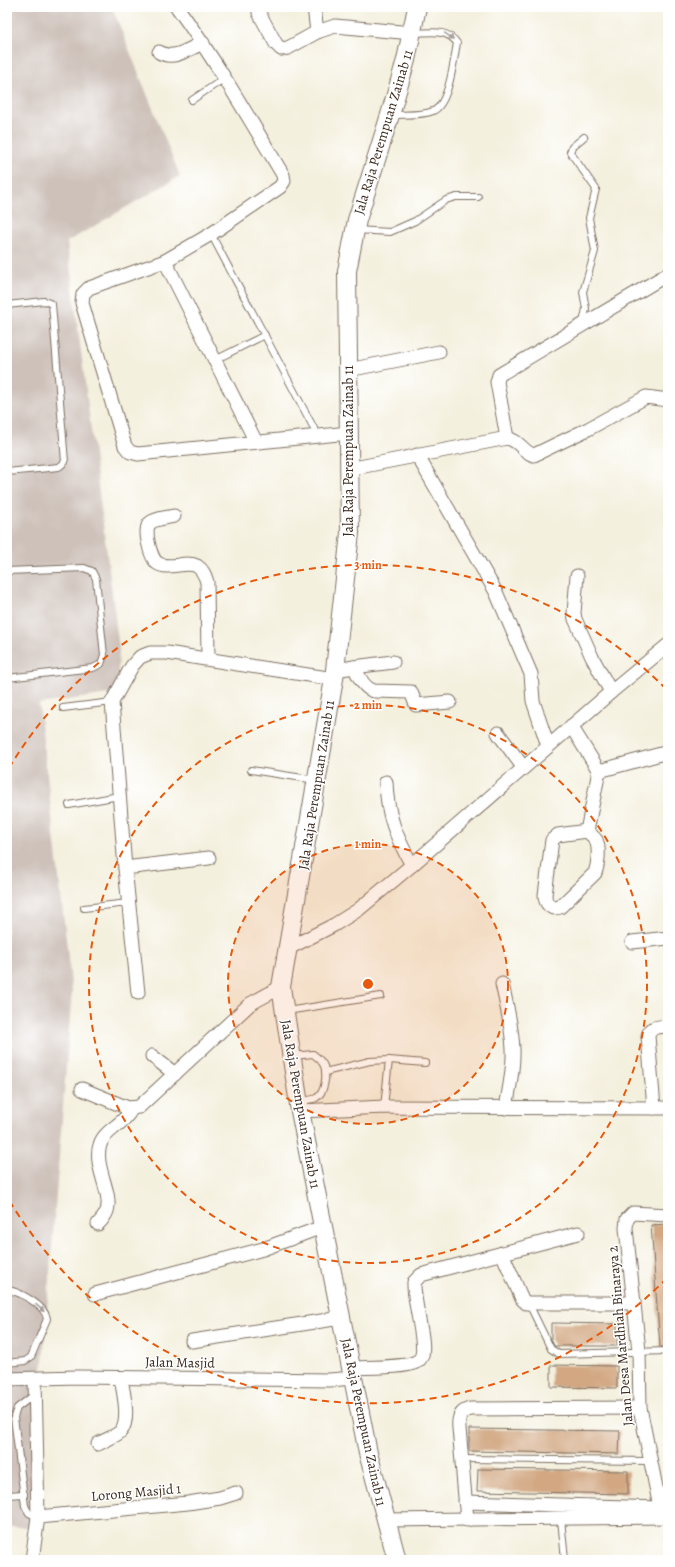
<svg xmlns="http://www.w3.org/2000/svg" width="675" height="1567" viewBox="0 0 675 1567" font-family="Alegreya,serif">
  <rect width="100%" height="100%" fill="#fff"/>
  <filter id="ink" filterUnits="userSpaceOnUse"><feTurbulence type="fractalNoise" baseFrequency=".025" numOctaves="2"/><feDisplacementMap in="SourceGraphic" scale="8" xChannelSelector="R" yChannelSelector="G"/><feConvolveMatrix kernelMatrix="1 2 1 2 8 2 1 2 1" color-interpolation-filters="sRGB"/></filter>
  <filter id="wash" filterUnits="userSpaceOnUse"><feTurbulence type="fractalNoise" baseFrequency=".012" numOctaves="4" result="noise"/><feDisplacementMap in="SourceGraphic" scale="16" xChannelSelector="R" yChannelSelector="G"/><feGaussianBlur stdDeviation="0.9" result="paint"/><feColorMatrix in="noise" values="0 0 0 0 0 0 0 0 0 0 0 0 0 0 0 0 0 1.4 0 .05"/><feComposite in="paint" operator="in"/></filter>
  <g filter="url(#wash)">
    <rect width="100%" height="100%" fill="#f4f0de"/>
    <!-- industrial -->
    <path fill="#cec1ba" d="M7,7h105l68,169 -113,66 52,406 -2,45 -78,11 33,287 -42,536h-23z"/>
    <g id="blocks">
      <!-- building -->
      <g fill="#d2a782">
        <path d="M668,1224v123h-8l-9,-122z"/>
        <path d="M551,1323l66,1v22h-63l-3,-7z"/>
        <path d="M551,1365l66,1v22l-66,-1z"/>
        <path d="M469,1429l151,2 -1,23 -150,-3z"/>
        <path d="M478,1469l150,2v23l-151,-3z"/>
      </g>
    </g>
  </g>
  <g filter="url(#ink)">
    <use href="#blocks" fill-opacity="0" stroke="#7c6f61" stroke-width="1"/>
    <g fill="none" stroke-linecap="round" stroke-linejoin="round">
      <defs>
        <g id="service">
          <path d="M192,100l33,-22"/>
          <path d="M393,115c12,-1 28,1 40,-4 16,-6 21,-52 24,-68 -11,-15 -26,-10 -44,-10"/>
          <path d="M356,230l34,2 25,-11 31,-21 10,-3h22"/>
          <path d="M211,234l107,202"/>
          <path d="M7,305l37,-4 8,3 13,158 -6,5 -52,5"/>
          <path d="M583,323l3,-14 -3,-17 12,-41 -6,-33 7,-29 -26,-37 2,-5 12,-10"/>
          <path d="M215,360l50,-25"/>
          <path d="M7,571l77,-3 8,3 4,8 8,76 -3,9 -8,4 -86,10"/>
          <path d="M63,708l49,-6"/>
          <path d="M251,770l65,10"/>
          <path d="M69,805l50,-9"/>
          <path d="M84,908l44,-5"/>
          <path d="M287,1011l94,-15"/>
          <path d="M293,1056l20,-2c4,3 9,7 11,12 3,9 1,27 -8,32 -4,2 -11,2 -16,3"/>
          <path d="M325,1072l45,-11 19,-1 36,3"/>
          <path d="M384,1107l5,-47"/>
          <path d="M7,1290c12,1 39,16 40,29l-16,38 -6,4 -18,2"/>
          <path d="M529,1304l22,45 8,5 109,-3"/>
          <path d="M35,1394l-18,14 -3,9 11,89 4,7 9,4"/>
          <path d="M461,1459l190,2"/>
          <path d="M7,1495l17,-1"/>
          <path d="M561,1519l4,41"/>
        </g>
        <g id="minor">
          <path d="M177,7c39,54 72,111 106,168l1,6 -4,6 -69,47 -46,27 -76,27 -6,6 -1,9 43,143 5,6 8,2 211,-21"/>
          <path d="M314,7l3,25"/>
          <path d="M259,13l17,31 5,5 7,-1 29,-16 18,-6 77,7"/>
          <path d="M159,52c15,9 29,-3 44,-9"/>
          <path d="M165,261l91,181"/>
          <path d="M348,370l91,-18"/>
          <path d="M507,438l-10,-56 2,-7 169,-101"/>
          <path d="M417,455l79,137 35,82 2,27 15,45"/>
          <path d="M349,469l158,-31c14,3 16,15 27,17l54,-26 58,-32 22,3"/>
          <path d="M174,516c-7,2 -18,2 -24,7 -7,5 0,34 7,40 12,8 28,-3 40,3 6,4 8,9 10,16l1,77"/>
          <path d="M577,576l-3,37 1,6 17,38 19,35"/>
          <path d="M354,667l39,-5"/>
          <path d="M335,670l19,-3c5,9 9,21 20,24l37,1 5,13 34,-3"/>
          <path d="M571,726l28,45 69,-19"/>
          <path d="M498,733l25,34"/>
          <path d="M386,782c1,33 10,55 26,83"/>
          <path d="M587,831c3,3 7,6 9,9 4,8 2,25 -1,33l-35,34c-9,3 -15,-3 -15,-12l7,-55 6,-5z"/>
          <path d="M587,831l12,-60"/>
          <path d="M125,868l84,-10"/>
          <path d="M632,942l36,-4"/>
          <path d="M289,948l45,-23 24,-15 54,-45 199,-173 57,-47"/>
          <path d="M502,984c5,22 10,43 11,65 1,20 -4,40 -7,59"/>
          <path d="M138,993l-13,-125 -13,-166 20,-36 8,-9 10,-4h17l167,26"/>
          <path d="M152,1056l23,18"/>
          <path d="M82,1089l46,19 11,-1 111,-103 31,-17"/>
          <path d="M654,1108l-6,-72c2,-10 11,-9 20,-10"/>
          <path d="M300,1111l84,-4 284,1"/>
          <path d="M98,1224c4,-4 7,-8 9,-13 6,-18 -14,-45 -7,-66 3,-12 17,-18 25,-27 3,-3 5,-6 7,-10"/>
          <path d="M502,1253l20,46 4,4h108"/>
          <path d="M95,1294l168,-45 59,-22"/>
          <path d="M192,1341l149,-23"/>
          <path d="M351,1368c14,-1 55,0 65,-6 3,-1 5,-4 6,-7 4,-15 -9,-53 -8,-73l7,-7 157,-42"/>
          <path d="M7,1379l70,-2 253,3 23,-2"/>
          <path d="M98,1444c7,-4 16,-7 22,-12 11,-11 3,-40 1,-54"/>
          <path d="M465,1502l195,6"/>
          <path d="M38,1517l150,-14 32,-5 16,-5"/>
          <path d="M662,1517l-22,-109 -1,-57 -13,-123 1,-9 6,-6 35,2"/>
          <path d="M385,1520l283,-3"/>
          <path d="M467,1520l-8,-92c-1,-10 1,-17 12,-19l169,-1"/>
          <path d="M32,1560l6,-43 -3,-138"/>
        </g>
        <path id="secondary" d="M397,1560l-29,-107 -68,-342 -19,-124 53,-308 16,-146 -3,-262 10,-51 33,-105 16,-55 11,-53"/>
      </defs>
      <!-- service casing -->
      <use href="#service" stroke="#7c6f61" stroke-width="8"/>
      <!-- minor casing -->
      <use href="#minor" stroke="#7c6f61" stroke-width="15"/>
      <!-- secondary casing -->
      <use href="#secondary" stroke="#7c6f61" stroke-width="20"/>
      <!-- service -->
      <use href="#service" stroke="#fff" stroke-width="6"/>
      <!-- minor -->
      <use href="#minor" stroke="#fff" stroke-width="13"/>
      <!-- secondary -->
      <use href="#secondary" stroke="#fff" stroke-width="18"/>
    </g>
    <!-- one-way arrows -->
    <defs><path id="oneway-solid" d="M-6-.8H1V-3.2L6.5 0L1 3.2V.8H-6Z"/></defs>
    <g fill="#a79f9a">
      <use href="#oneway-solid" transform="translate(449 36) rotate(35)"/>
      <use href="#oneway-solid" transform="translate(40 1308) rotate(41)"/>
    </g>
  </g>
  <!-- distance rings -->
  <circle cx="368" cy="984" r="140" fill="#e8590c" fill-opacity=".12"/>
  <g fill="none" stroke="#e8590c" stroke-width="2" stroke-dasharray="7 5">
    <circle cx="368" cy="984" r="140"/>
    <circle cx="368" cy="984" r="279"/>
    <path d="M667 1278A419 419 0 0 1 9 1200M9 768A419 419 0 0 1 667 690"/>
  </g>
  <g text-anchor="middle" stroke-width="3" stroke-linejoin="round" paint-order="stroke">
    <!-- street labels -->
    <g font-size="14" fill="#3b2a1e" stroke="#fff">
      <text transform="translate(383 132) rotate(-73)" y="5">Jala Raja Perempuan Zainab 11</text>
      <text transform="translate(348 451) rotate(-90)" y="5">Jala Raja Perempuan Zainab 11</text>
      <text transform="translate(316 785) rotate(-81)" y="5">Jala Raja Perempuan Zainab 11</text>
      <text transform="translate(301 1104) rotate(80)" y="5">Jala Raja Perempuan Zainab 11</text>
      <text transform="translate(620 1336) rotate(-95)" y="5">Jalan Desa Mardhiah Binaraya 2</text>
      <text transform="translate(180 1362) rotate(1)" y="5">Jalan Masjid</text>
      <text transform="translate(364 1422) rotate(78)" y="5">Jala Raja Perempuan Zainab 11</text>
      <text transform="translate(136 1492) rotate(-5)" y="5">Lorong Masjid 1</text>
    </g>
  </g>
  <circle cx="368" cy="984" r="6" fill="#e8590c" stroke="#fff" stroke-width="2"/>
  <g font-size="12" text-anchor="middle" font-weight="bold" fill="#e8590c" stroke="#fff" stroke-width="3" stroke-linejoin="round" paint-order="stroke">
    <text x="368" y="569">3 min</text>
    <text x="368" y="709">2 min</text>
    <text x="368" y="848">1 min</text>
  </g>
  <!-- margin -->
  <rect width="675" height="1567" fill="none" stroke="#fff" stroke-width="24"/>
</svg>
